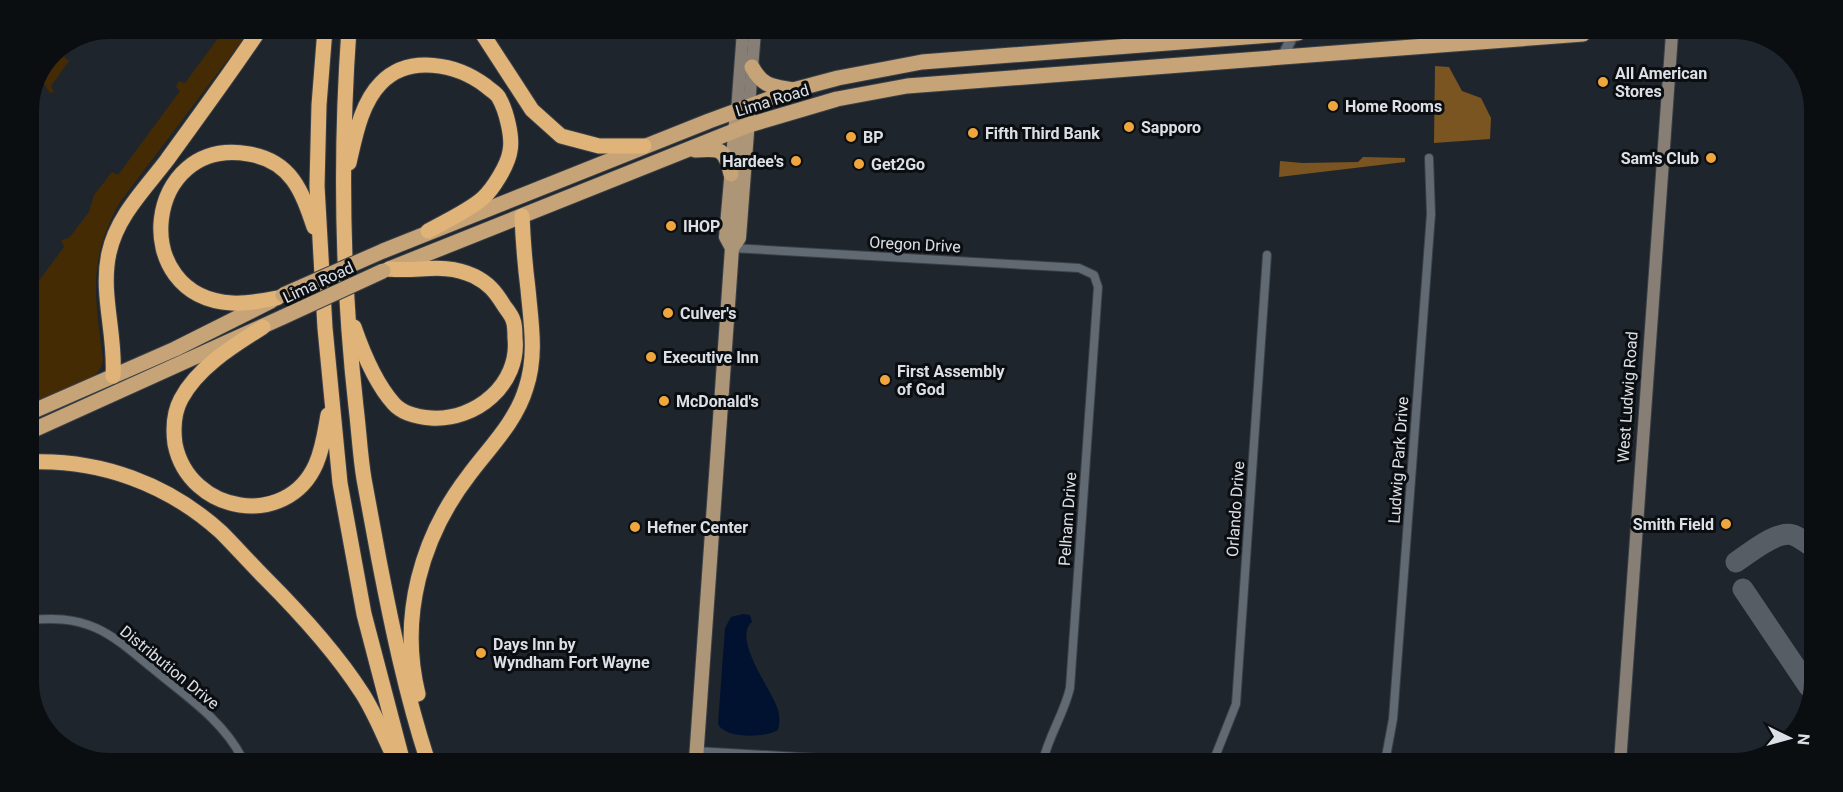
<svg xmlns="http://www.w3.org/2000/svg" width="1843" height="792" viewBox="0 0 1843 792" font-family="Roboto,sans-serif">
  <rect width="100%" height="100%" fill="#1e252d"/>
  <!-- green -->
  <g fill="#442b04">
    <path d="M225,29h26l-131,173c-33,59 -25,94 -17,157 -1,10 -5,14 -13,19l-61,27v-111l35,-47 -3,-7 8,-2 20,-26 5,-17 18,-23 6,3 62,-84 -4,-4 3,-6 6,2z"/>
    <path d="M74,44l-10,13 5,4 -18,25 3,6 -4,1 -9,-14 1,-2 11,-9 5,-18z"/>
  </g>
  <!-- forest -->
  <g fill="#7b5521">
    <path d="M1435,66l14,1 13,24 19,7 10,20 -1,21 -56,4z"/>
    <path d="M1363,157l42,1v4l-126,15 1,-16 22,2 56,-1z"/>
  </g>
  <!-- water -->
  <path fill="#001230" d="M743,614l7,1 2,7c-20,17 19,67 25,85 3,8 3,16 1,23 -13,8 -53,9 -60,-6l7,-96 6,-11z"/>
  <g fill="none" stroke-linecap="round" stroke-linejoin="round">
    <!-- taxiway -->
    <g stroke="#575d64" stroke-width="21">
      <path d="M1736,562c14,-9 40,-32 57,-27 6,2 12,7 17,10"/>
      <path d="M1743,589l66,98"/>
    </g>
    <defs>
      <g id="minor">
        <path d="M732,248l347,20 15,7 4,12 -28,401c-6,26 -21,47 -27,73"/>
        <path d="M29,620c24,-2 44,-2 67,8 20,9 39,26 56,40 32,27 70,51 90,90"/>
        <path d="M696,751l154,9"/>
        <path d="M1213,762l23,-58 31,-449"/>
        <path d="M1385,762l8,-43 38,-505 -2,-56"/>
      </g>
      <path id="tertiary" d="M1282,58l12,-25"/>
      <g id="secondary">
        <path d="M749,106l6,-75"/>
        <path d="M737,111l6,-80"/>
        <path d="M1620,763c16,-243 33,-486 52,-729"/>
      </g>
      <g id="primary">
        <path d="M732,248l7,-10 10,-132"/>
        <path d="M696,760l36,-512 -6,-11 11,-126"/>
      </g>
      <g id="trunk">
        <path d="M752,67c11,20 20,19 41,23"/>
        <path d="M695,150c25,-2 30,-2 36,24"/>
        <path d="M383,251l326,-130 84,-31 45,-12 84,-16 376,-29"/>
        <path d="M389,269l360,-144 88,-26 70,-13 676,-52"/>
        <path d="M29,413l146,-64 96,-48"/>
        <path d="M29,432l254,-115"/>
      </g>
      <g id="motorway">
        <path d="M325,29l-6,76 -2,81 8,142 15,155 24,131 38,145"/>
        <path d="M349,29c-9,126 -7,252 7,378 3,24 4,48 8,72 5,27 10,54 15,81 13,67 27,134 48,199"/>
        <path d="M480,30l52,80 29,26 38,10h45"/>
        <path d="M349,163c6,-26 12,-60 32,-80 28,-29 76,-19 105,3 4,4 11,7 13,12 7,12 14,39 11,53 -2,14 -17,38 -27,47 -13,12 -39,24 -55,33"/>
        <path d="M277,298c-15,3 -30,6 -45,5 -106,-6 -88,-168 17,-149 42,7 53,37 65,73"/>
        <path d="M263,327c-30,19 -65,40 -82,72 -7,13 -8,30 -6,45 14,70 112,86 141,20 7,-16 9,-33 12,-49"/>
        <path d="M354,327c9,26 21,56 40,77 9,10 24,13 37,14 45,3 89,-34 84,-80 0,-6 0,-13 -2,-18 -2,-6 -7,-11 -10,-16 -8,-13 -15,-21 -29,-28 -30,-14 -54,-4 -85,-7"/>
        <path d="M113,376c3,-42 -13,-82 -4,-123 8,-37 36,-64 58,-93 31,-43 63,-86 93,-131"/>
        <path d="M29,462c71,-3 139,22 192,70 15,15 29,31 44,46 35,35 70,73 97,115 13,20 22,44 33,66"/>
        <path d="M418,694c-19,-77 3,-157 51,-219 20,-27 47,-53 57,-87 11,-33 5,-65 2,-99 -3,-24 -5,-49 -6,-73"/>
      </g>
    </defs>
    <!-- minor casing -->
    <use href="#minor" stroke="#3b4047" stroke-width="10"/>
    <!-- tertiary casing -->
    <use href="#tertiary" stroke="#3b4047" stroke-width="13"/>
    <!-- secondary casing -->
    <use href="#secondary" stroke="#3b4047" stroke-width="14"/>
    <!-- primary casing -->
    <use href="#primary" stroke="#3b4047" stroke-width="16"/>
    <!-- trunk casing -->
    <use href="#trunk" stroke="#3b4047" stroke-width="17"/>
    <!-- motorway casing -->
    <use href="#motorway" stroke="#3b4047" stroke-width="17"/>
    <!-- minor -->
    <use href="#minor" stroke="#616973" stroke-width="8"/>
    <!-- tertiary -->
    <use href="#tertiary" stroke="#616973" stroke-width="10"/>
    <!-- secondary -->
    <use href="#secondary" stroke="#877f75" stroke-width="12"/>
    <!-- primary -->
    <use href="#primary" stroke="#ad9577" stroke-width="14"/>
    <!-- trunk -->
    <use href="#trunk" stroke="#c6a478" stroke-width="15"/>
    <!-- motorway -->
    <use href="#motorway" stroke="#e0b379" stroke-width="15"/>
    <defs>
      <g id="trunk-bridge">
        <path d="M283,295l100,-44"/>
        <path d="M283,317l100,-46"/>
      </g>
    </defs>
    <!-- trunk-bridge casing -->
    <use href="#trunk-bridge" stroke="#3b4047" stroke-width="17" stroke-linecap="butt"/>
    <!-- trunk-bridge -->
    <use href="#trunk-bridge" stroke="#c6a478" stroke-width="15"/>
  </g>
  <!-- markers -->
  <g fill="#efa73d" stroke="#0b0e11" stroke-width="2">
    <circle cx="1603" cy="82" r="6"/>
    <circle cx="1333" cy="106" r="6"/>
    <circle cx="1129" cy="127" r="6"/>
    <circle cx="973" cy="133" r="6"/>
    <circle cx="851" cy="137" r="6"/>
    <circle cx="1711" cy="158" r="6"/>
    <circle cx="796" cy="161" r="6"/>
    <circle cx="859" cy="164" r="6"/>
    <circle cx="671" cy="226" r="6"/>
    <circle cx="668" cy="313" r="6"/>
    <circle cx="651" cy="357" r="6"/>
    <circle cx="885" cy="380" r="6"/>
    <circle cx="664" cy="401" r="6"/>
    <circle cx="1726" cy="524" r="6"/>
    <circle cx="635" cy="527" r="6"/>
    <circle cx="481" cy="653" r="6"/>
  </g>
  <g text-anchor="middle" stroke-width="6" stroke-linejoin="round" paint-order="stroke">
    <!-- poi labels -->
    <g font-size="16" font-weight="bold" fill="#dce0e6" stroke="#0b0e11" text-anchor="start">
      <text x="1615" y="79">All American<tspan x="1615" dy="18">Stores</tspan></text>
      <text x="1345" y="112">Home Rooms</text>
      <text x="1141" y="133">Sapporo</text>
      <text x="985" y="139">Fifth Third Bank</text>
      <text x="863" y="143">BP</text>
      <text x="1699" y="164" text-anchor="end">Sam's Club</text>
      <text x="784" y="167" text-anchor="end">Hardee's</text>
      <text x="871" y="170">Get2Go</text>
      <text x="683" y="232">IHOP</text>
      <text x="680" y="319">Culver's</text>
      <text x="663" y="363">Executive Inn</text>
      <text x="897" y="377">First Assembly<tspan x="897" dy="18">of God</tspan></text>
      <text x="676" y="407">McDonald's</text>
      <text x="1714" y="530" text-anchor="end">Smith Field</text>
      <text x="647" y="533">Hefner Center</text>
      <text x="493" y="650">Days Inn by<tspan x="493" dy="18">Wyndham Fort Wayne</tspan></text>
    </g>
    <!-- street labels -->
    <g font-size="16" fill="#dce0e6" stroke="#0b0e11">
      <text transform="translate(772 100) rotate(-17)" y="6">Lima Road</text>
      <text transform="translate(915 244) rotate(3)" y="6">Oregon Drive</text>
      <text transform="translate(318 282) rotate(-25)" y="6">Lima Road</text>
      <text transform="translate(1627 397) rotate(-86)" y="6">West Ludwig Road</text>
      <text transform="translate(1398 460) rotate(-86)" y="6">Ludwig Park Drive</text>
      <text transform="translate(1235 509) rotate(-86)" y="6">Orlando Drive</text>
      <text transform="translate(1067 519) rotate(-86)" y="6">Pelham Drive</text>
      <text transform="translate(170 667) rotate(39)" y="6">Distribution Drive</text>
    </g>
  </g>
  <!-- crop -->
  <path d="M0 0H1843V792H0ZM110 39H1733A71 71 0 0 1 1804 110V682A71 71 0 0 1 1733 753H110A71 71 0 0 1 39 682V110A71 71 0 0 1 110 39Z" fill="#0b0e11" fill-rule="evenodd"/>
  <!-- north arrow -->
  <g transform="translate(1789 738) rotate(95)" stroke="#0b0e11" stroke-width="4.5" paint-order="stroke">
  <path d="M0-4.5L10 22L0 15L-10 22Z" fill="#dce0e6"/>
  <text y="-9" font-size="16" font-weight="bold" text-anchor="middle" fill="#dce0e6">N</text>
  </g>
</svg>
